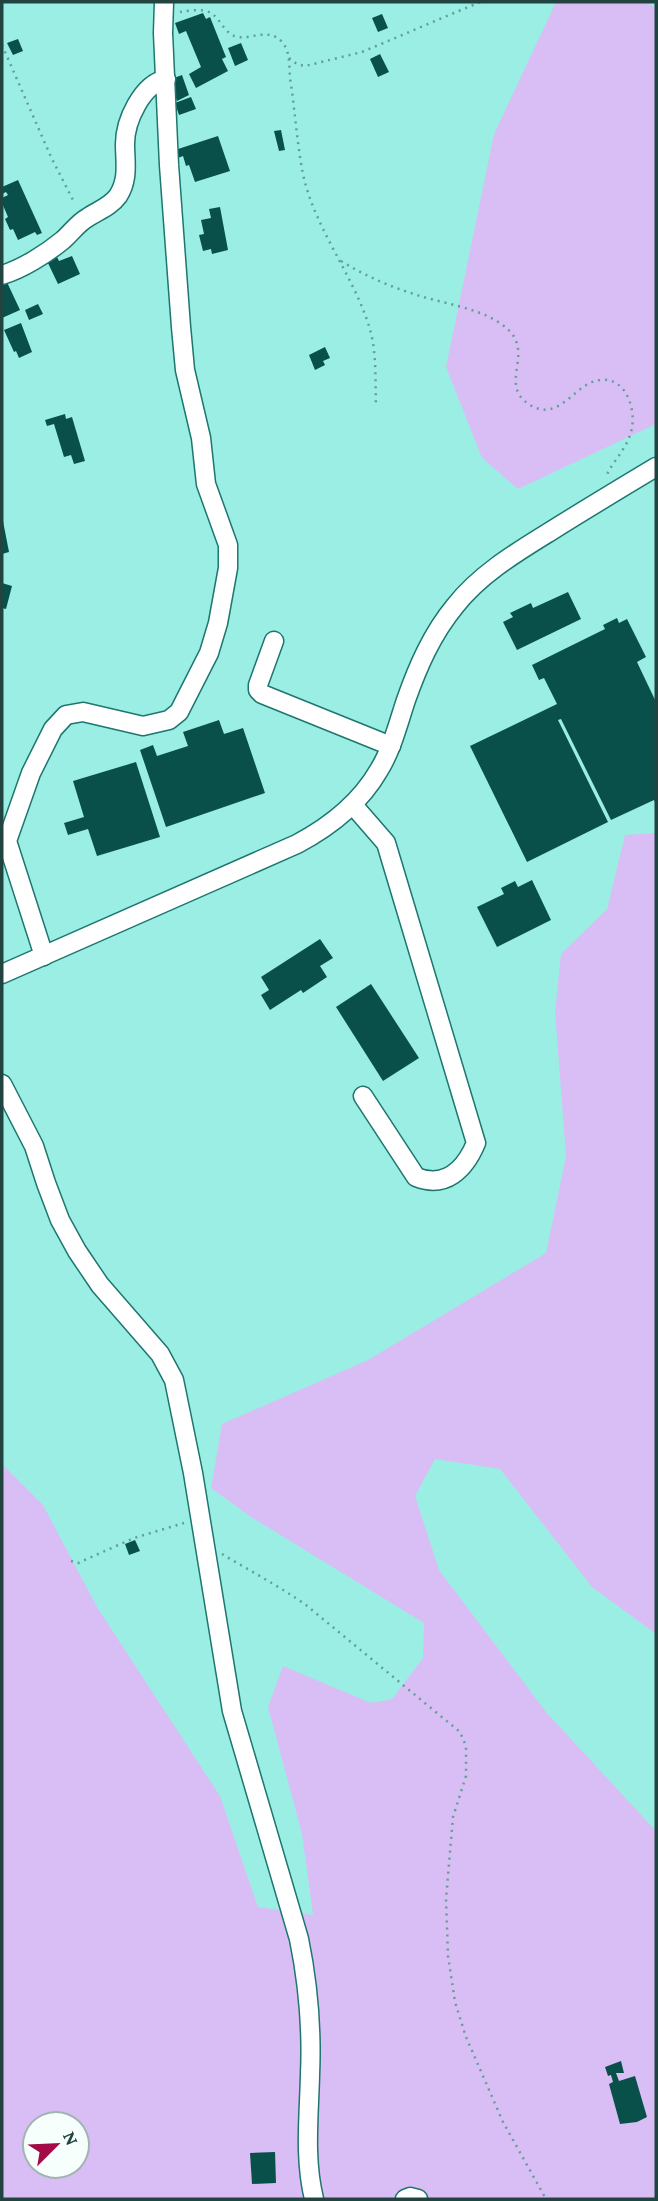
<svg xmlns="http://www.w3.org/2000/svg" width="658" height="2201" viewBox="0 0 658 2201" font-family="'Crimson Pro',serif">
  <rect width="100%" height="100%" fill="#9beee4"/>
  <!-- green -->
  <g fill="#d9bef6" fill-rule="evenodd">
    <path d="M556,2h91l9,6v416l-138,65 -36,-31 -36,-91 48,-233z"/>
    <path d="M656,833v801l-64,-47 -92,-118 -65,-10 -20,37 24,74 107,142 110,119v368h-654v-735l41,41 54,102 123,189 38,111 55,8 -11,-81 -34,-127 15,-41 88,37 21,-4 31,-41 1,-35 -173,-106 -40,-29 11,-64 146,-64 178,-107 20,-97 -11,-144 6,-58 46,-45 18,-74zM35,2124h42v42h-42z"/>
  </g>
  <!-- building -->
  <g fill="#09504b">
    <path d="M203,13l3,6 4,-2 16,40 -4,2 6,12 -32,17 -7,-14 12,-7 -15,-36 -7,3 -4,-11z"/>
    <path d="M382,14l6,14 -10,4 -6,-14z"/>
    <path d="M18,39l5,12 -10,4 -6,-12z"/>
    <path d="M241,43l7,17 -13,6 -7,-18z"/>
    <path d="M380,54l9,18 -11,5 -8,-18z"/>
    <path d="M182,75l7,20 -12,6 -8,-21z"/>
    <path d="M191,97l5,12 -17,6 -4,-12z"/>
    <path d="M281,130l4,20 -6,1 -5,-20z"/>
    <path d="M218,136l12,35 -35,11 -6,-17 -3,1 -3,-10 -5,2 -3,-8z"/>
    <path d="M18,180l24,53 -5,2 -2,-3 -17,8 -5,-11 -3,1 -5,-11 3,-2 -6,-14v-5l6,-3 -2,-3 -4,2v-7z"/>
    <path d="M220,207l8,43 -16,4 -1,-5 -8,2 -4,-16 5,-1 -3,-14 10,-2 -2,-9z"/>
    <path d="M72,256l8,18 -22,10 -11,-23 10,-4 2,4z"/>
    <path d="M5,278l15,32 -18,8v-39z"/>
    <path d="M38,304l5,10 -14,6 -4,-10z"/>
    <path d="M21,323l11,29 -13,6 -3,-7 -2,1 -10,-22z"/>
    <path d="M325,347l5,11 -7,3 2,4 -10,5 -6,-15z"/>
    <path d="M65,414l1,5 6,-2 13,44 -11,3 -3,-9 -7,2 -10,-33 -7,2 -2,-6z"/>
    <path d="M2,516l7,36 -7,2z"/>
    <path d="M2,583l10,3 -6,23 -4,-1z"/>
    <path d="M568,592l13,27 -64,31 -14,-28 10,-5 -3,-4 21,-10 2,5z"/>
    <path d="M617,618l2,5 8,-4 19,38 -9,5 19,40v102l-2,-4 -43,20 -50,-101 -3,1 50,102 -81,40 -57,-116 87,-42 -13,-26 -5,2 -7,-15 73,-36 -2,-4z"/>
    <path d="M219,720l5,14 19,-6 22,65 -99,34 -26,-77 13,-5 4,11 31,-10 -5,-14z"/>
    <path d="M136,762l24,75 -63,19 -9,-27 -20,6 -4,-12 20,-6 -11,-36z"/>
    <path d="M532,880l19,40 -54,27 -20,-40 27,-13 -3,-6 14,-7 3,6z"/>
    <path d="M320,939l13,19 -13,8 7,11 -24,16 -2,-3 -31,20 -9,-15 8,-5 -8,-13z"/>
    <path d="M371,984l48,74 -36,23 -47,-74z"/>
    <path d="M135,1540l5,11 -11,4 -4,-11z"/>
    <path d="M621,2061l3,12h-8l3,8 16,-5 12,41 -10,5 -17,2 -11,-40 4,-2 -2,-7 -3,1 -3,-9z"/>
    <path d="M275,2152l1,31 -24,1 -2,-31z"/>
  </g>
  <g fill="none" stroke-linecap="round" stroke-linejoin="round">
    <defs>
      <g id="minor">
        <path d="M2,275c20,-6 44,-21 61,-35 8,-7 15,-17 24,-22 10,-7 23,-11 31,-22 11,-17 7,-34 7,-52 0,-23 17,-60 41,-65"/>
        <path d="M274,641l-16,44v5l4,4 129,52"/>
        <path d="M353,805l33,38 90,300c-11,26 -30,46 -60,34l-53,-81"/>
        <path d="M44,956l-37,-115 24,-68 22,-44 13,-14 17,-3 60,14 26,-6 10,-8 30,-59 9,-30 10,-55v-23l-22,-61 -5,-46 -16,-68 -4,-43 -12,-162 -6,-132 1,-31"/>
        <path d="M2,974l295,-130c34,-18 63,-41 82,-74 13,-21 19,-46 27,-70 12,-34 26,-66 49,-94 25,-32 62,-54 96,-75 35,-22 70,-43 105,-64"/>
        <path d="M2,1084l32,62 12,37 14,37 17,31 23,34 60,69 14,26 19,93 39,238 67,228c9,44 13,91 11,136 -1,42 -6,83 4,124"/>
        <path d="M405,2199l5,-2 8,2"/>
      </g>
    </defs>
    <!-- minor casing -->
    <use href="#minor" stroke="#1d766f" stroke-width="21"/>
    <!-- path -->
    <g stroke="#629e96" stroke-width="2.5" stroke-dasharray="2 5" stroke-linecap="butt">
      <path d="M180,12c8,-1 18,-3 26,-1 15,4 16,23 32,26 15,2 32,-10 45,6 9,13 5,27 8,41 4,29 6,57 11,85 10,56 50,103 67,157 8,25 6,54 7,80"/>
      <path d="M2,45l49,112 24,47"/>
      <path d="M289,58l8,6 8,2 57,-14 118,-50"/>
      <path d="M341,261c23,14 47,25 73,33 29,10 65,13 90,32 34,26 -8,58 26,79 30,18 44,-22 70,-25 28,-4 38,35 30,55 -4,13 -15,25 -22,37l-1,4"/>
      <path d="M222,1554c28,17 57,32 84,51l154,127 6,14v30l-13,41 -7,82 2,57 7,46 11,35 37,85 43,77"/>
      <path d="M71,1561l7,2 56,-25 50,-15"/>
    </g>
    <!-- minor -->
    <use href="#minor" stroke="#fff" stroke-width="18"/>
  </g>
  <!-- border -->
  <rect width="658" height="2201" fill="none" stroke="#224440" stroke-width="7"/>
  <!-- north arrow -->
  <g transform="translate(56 2145) rotate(66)"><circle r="33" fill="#f7fffd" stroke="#a2b4b1" stroke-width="2"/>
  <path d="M0-5L12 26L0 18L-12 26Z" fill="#a30a47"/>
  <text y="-10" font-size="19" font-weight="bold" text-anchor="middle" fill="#224440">N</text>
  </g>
</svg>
